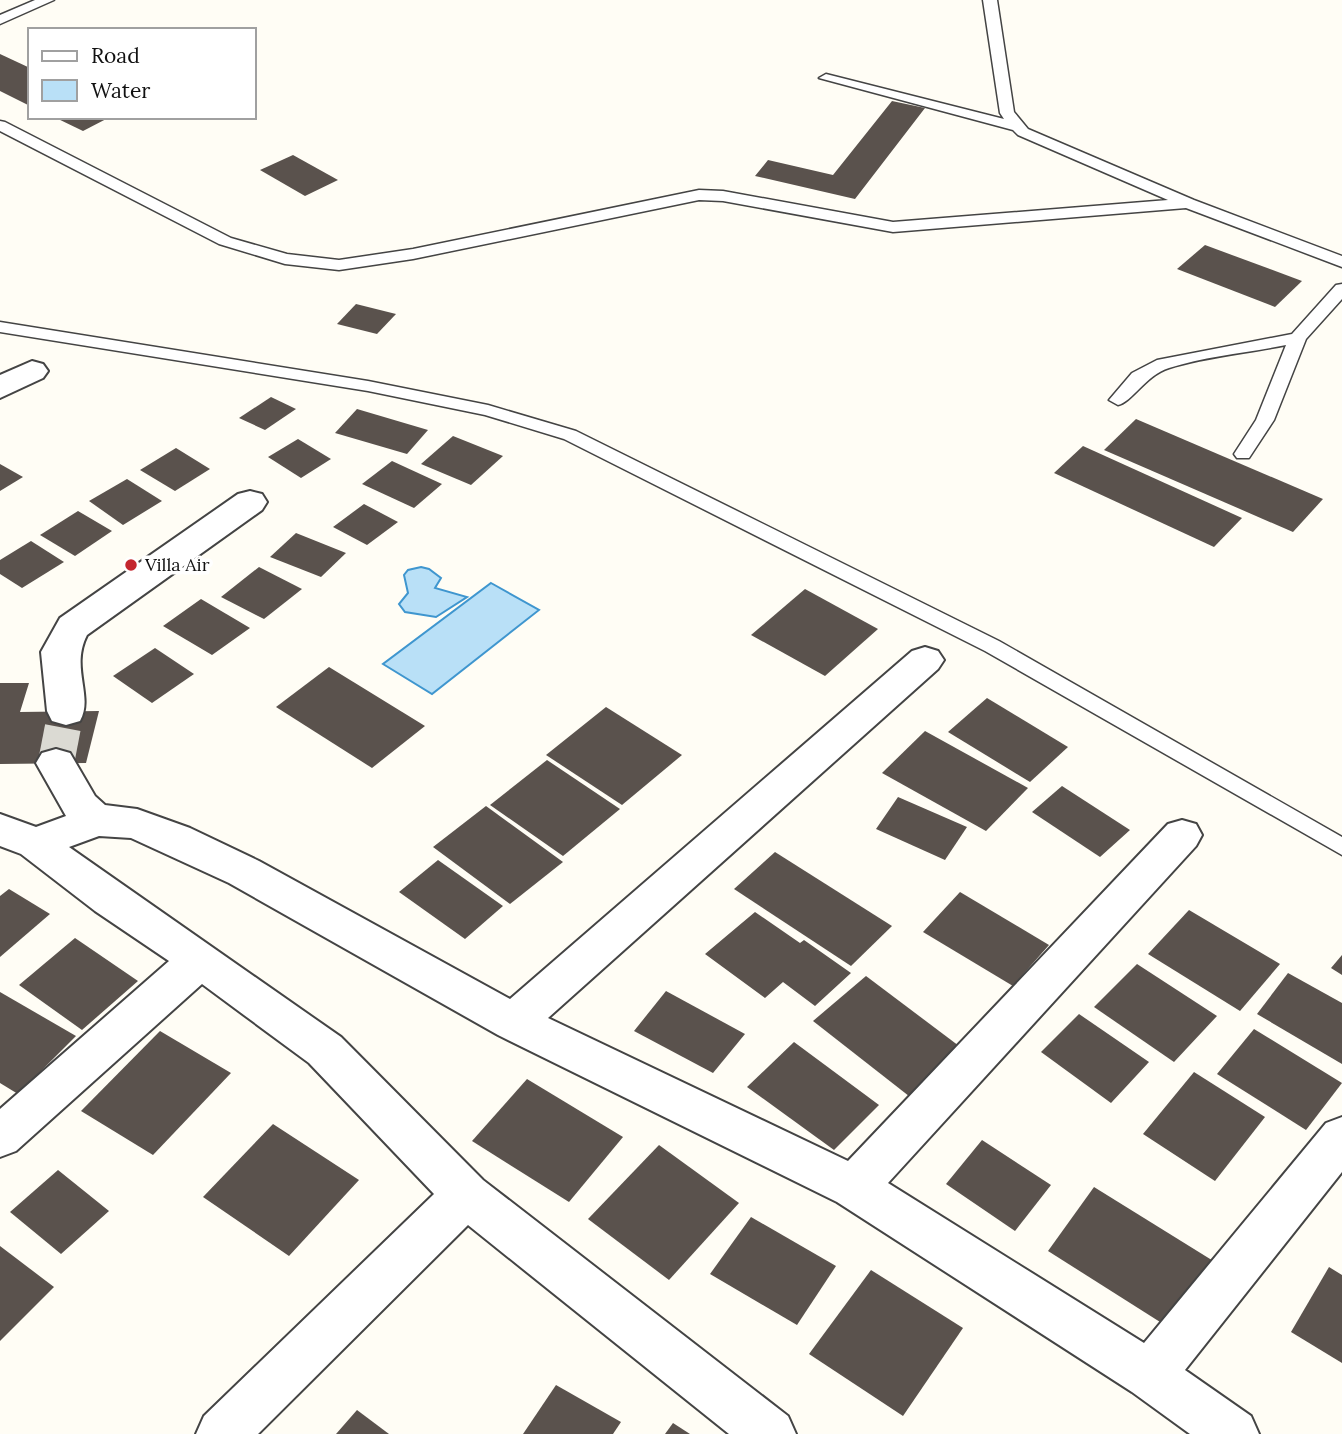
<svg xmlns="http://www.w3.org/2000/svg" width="1342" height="1434" viewBox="0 0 1342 1434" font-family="Lora,serif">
  <rect width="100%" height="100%" fill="#fffdf5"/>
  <!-- water -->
  <g fill="#b9e0f7" stroke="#3f96cf" stroke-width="2">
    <path d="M421,567l8,2 12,9 -6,10 32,9 -31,20 -31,-5 -6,-8 9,-11 -4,-18 4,-5z"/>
    <path d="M491,583l48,27 -107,84 -49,-30z"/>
  </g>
  <!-- building -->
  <g fill="#5a524d">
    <path d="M0,54l30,14v38l-30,-15z"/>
    <path d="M892,101l33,7 -70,91 -100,-23 13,-16 65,15z"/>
    <path d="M54,117h56l-27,14z"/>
    <path d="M293,155l45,25 -33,16 -45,-26z"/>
    <path d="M1205,245l97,36 -27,26 -98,-38z"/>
    <path d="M356,304l40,10 -19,20 -40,-10z"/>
    <path d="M271,397l25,12 -31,21 -26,-12z"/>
    <path d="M357,409l71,21 -21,24 -72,-21z"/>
    <path d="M1136,419l187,80 -30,33 -189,-82z"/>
    <path d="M453,436l50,20 -32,29 -50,-21z"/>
    <path d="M298,439l33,20 -30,19 -33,-21z"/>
    <path d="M1083,446l159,72 -28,29 -160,-74z"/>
    <path d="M176,448l34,21 -35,22 -35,-21z"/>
    <path d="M392,461l50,23 -28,24 -52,-24z"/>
    <path d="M0,464l23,13 -23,14z"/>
    <path d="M127,479l35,22 -39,24 -34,-24z"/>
    <path d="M364,504l34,18 -31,23 -34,-18z"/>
    <path d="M78,511l34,20 -37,25 -35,-21z"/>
    <path d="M296,533l50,20 -25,24 -51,-20z"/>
    <path d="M31,541l33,21 -42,26 -22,-14v-14z"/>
    <path d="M259,567l43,22 -38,30 -43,-22z"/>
    <path d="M805,589l73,40 -53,47 -74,-41z"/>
    <path d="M201,599l49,29 -38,27 -49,-29z"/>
    <path d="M155,648l39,26 -42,29 -39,-27z"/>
    <path d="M329,667l96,59 -53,42 -96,-61z"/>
    <path d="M0,683h29l-9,29 79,-1 -13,52 -86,1z"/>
    <path d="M987,698l81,49 -38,35 -82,-50z"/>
    <path d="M606,707l76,48 -60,50 -76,-50z"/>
    <path d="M925,731l103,57 -42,43 -104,-58z"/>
    <path d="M547,760l73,49 -57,47 -73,-51z"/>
    <path d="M1062,786l68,44 -30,27 -68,-45z"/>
    <path d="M898,797l69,30 -22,33 -69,-31z"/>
    <path d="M486,806l77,56 -53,42 -77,-57z"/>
    <path d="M775,852l117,74 -41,40 -117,-77z"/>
    <path d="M438,860l65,46 -38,33 -66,-47z"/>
    <path d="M9,889l41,25 -50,43v-61z"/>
    <path d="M960,892l89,53 -36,41 -90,-54z"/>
    <path d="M1189,910l91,54 -40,47 -92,-57z"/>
    <path d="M755,912l45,31 4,-3 47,33 -36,33 -32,-24 -18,16 -60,-44z"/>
    <path d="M75,938l63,43 -56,49 -63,-45z"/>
    <path d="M1342,955v20l-11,-7z"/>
    <path d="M1137,964l80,52 -43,46 -80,-55z"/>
    <path d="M1288,973l54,30v61l-85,-50z"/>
    <path d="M866,976l101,76 -53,48 -101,-79z"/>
    <path d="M666,991l79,43 -32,39 -79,-42z"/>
    <path d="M0,992l76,44 -58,58 -18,-11z"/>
    <path d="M1079,1014l70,48 -38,41 -70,-51z"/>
    <path d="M1254,1029l88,54 -36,47 -89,-56z"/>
    <path d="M160,1031l71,42 -78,82 -72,-44z"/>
    <path d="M794,1042l85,63 -45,45 -87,-63z"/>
    <path d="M1194,1072l71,45 -50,64 -72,-47z"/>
    <path d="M527,1079l96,58 -54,65 -97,-61z"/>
    <path d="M273,1124l86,56 -70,76 -86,-59z"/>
    <path d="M982,1140l69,45 -36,46 -69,-47z"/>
    <path d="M659,1145l80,58 -70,77 -81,-61z"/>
    <path d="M58,1170l51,41 -48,43 -51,-42z"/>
    <path d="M1094,1187l129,80 -44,67 -131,-83z"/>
    <path d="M751,1217l85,49 -39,59 -87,-51z"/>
    <path d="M0,1246l54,41 -54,54z"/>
    <path d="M1329,1267l13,8v88l-51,-31z"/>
    <path d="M871,1270l92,58 -60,88 -94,-62z"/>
    <path d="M556,1385l65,37 -8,12h-90z"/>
    <path d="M357,1410l32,24h-53z"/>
    <path d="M673,1423l17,11h-25z"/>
  </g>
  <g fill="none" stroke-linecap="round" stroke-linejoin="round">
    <!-- street-tunnel -->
    <path stroke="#dbdad3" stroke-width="36" stroke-dasharray="36 18" stroke-linecap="butt" d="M56,763l10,-52"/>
    <defs>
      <g id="lane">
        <path d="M35,0h19l-54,24v-9z"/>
        <path d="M983,0h14l17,112 14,17 166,71 148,56v11l-156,-59 -293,24 -170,-31 -24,-1 -286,59 -74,11 -54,-6 -66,-20 -219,-113v-10l5,1 226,116 56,16 52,6 74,-11 286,-59 24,1 170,31 275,-22 -150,-65 -5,-5 -194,-52 7,-4 178,45 -4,-6z"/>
        <path d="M1342,284v15l-36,40 -32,81 -25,38h-12l-3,-4 22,-34 30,-75c-38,8 -80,11 -117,23 -23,7 -37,34 -51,37l-9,-5 23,-27 25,-13 135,-26 44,-49z"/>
        <path d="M0,322l368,59 120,24 88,26 423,210 343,196v18l-357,-204 -421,-212 -79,-24 -117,-24 -368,-59z"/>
      </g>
      <g id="street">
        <path d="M32,361l11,3 5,7 -5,7 -43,20v-23z"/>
        <path d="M250,491l12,3 5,8 -5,8 -175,125c-17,33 7,61 -7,86l-14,4 -14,-4 -5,-10 -6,-59 19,-34 178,-124z"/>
        <path d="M925,647l13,4 6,9 -6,9 -390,349 300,143 320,-337 14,-4 14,4 6,11 -6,11 -308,337 256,160 182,-220 16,-6v55l-157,198 66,46 8,18h-69l-58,-42 -295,-190 -339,-167 -269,-152 -98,-45 -32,-2 -30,11 272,190 142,143 305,236 8,18h-67l-261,-209 -210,209h-62l8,-18 230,-222 -125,-131 -107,-79 -186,167 -16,6v-48l169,-148 -74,-50 -74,-57 -21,-8v-32l36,13 30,-11 -30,-53 6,-10 14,-4 14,4 25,43 10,9 32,4 53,19 69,33 251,138 402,-348z"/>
      </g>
    </defs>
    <!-- lane casing -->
    <use href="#lane" stroke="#444" stroke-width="3"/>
    <!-- street casing -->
    <use href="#street" stroke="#444" stroke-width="4"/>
    <!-- lane -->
    <use href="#lane" fill="#fff" fill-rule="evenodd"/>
    <!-- street -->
    <use href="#street" fill="#fff" fill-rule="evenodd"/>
  </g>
  <!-- markers -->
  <circle fill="#c4262e" stroke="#fff" stroke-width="2.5" cx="131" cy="565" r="7"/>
  <g text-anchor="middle" stroke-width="7" stroke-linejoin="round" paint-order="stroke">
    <!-- poi labels -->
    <g font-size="18" fill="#111" stroke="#fff" text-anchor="start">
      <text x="145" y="571">Villa Air</text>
    </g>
  </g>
  <!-- legend -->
  <rect x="28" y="28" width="228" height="91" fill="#ffffff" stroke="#a0a0a0" stroke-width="2"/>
  <rect x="42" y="51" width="35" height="10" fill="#ffffff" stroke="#a0a0a0" stroke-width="2"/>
  <text x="91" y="63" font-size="21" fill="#111111">Road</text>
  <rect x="42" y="80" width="35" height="21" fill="#b9e0f7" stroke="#a0a0a0" stroke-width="2"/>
  <text x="91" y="98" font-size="21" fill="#111111">Water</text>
</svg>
